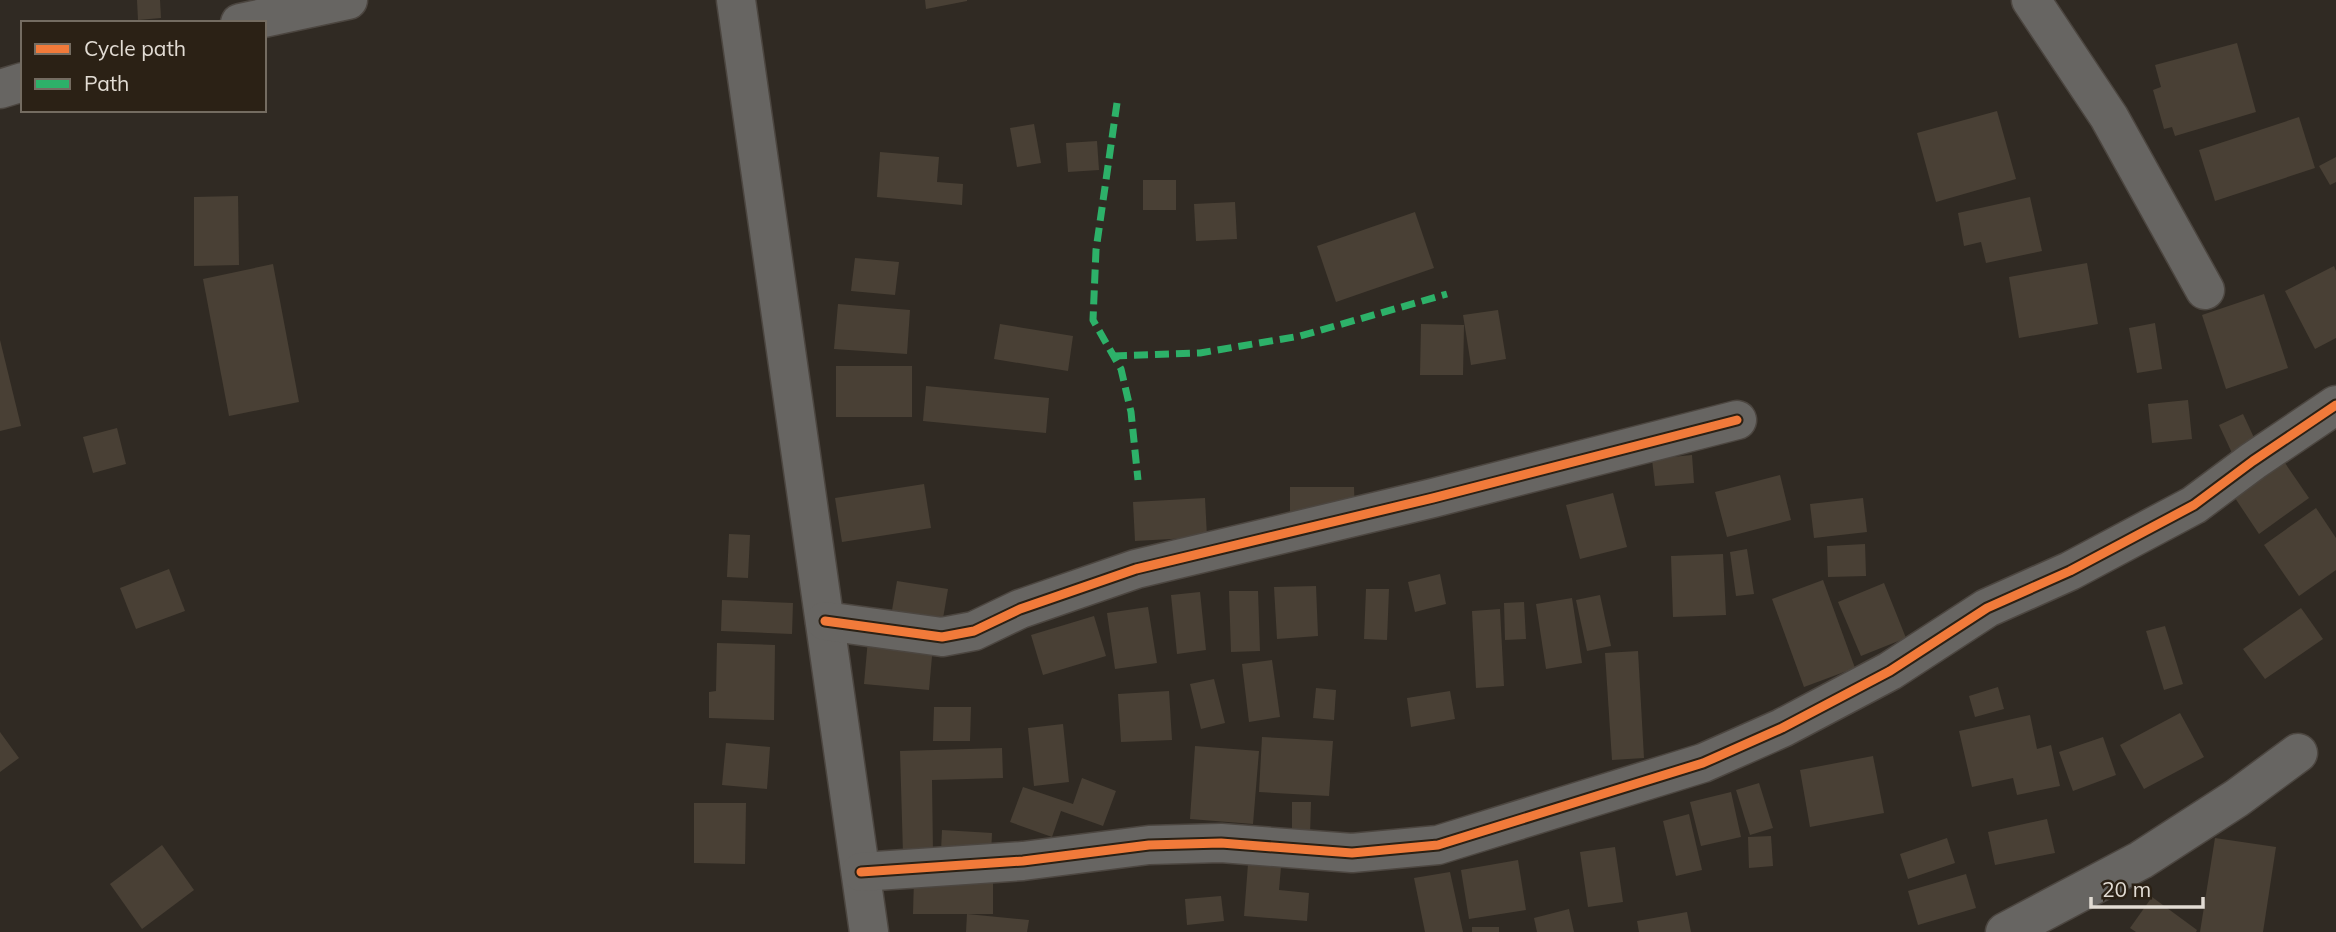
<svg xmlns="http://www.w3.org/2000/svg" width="2336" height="932" viewBox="0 0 2336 932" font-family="Mulish,sans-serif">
  <rect width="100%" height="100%" fill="#302a23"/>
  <!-- building -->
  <g fill="#494035">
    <path d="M137,0h23l1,18 -23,2z"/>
    <path d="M925,0h42v1l-41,8z"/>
    <path d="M2237,43l19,69 -81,24 -3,-9 -8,2 -11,-39 8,-3 -6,-22z"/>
    <path d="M1997,111l19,68 -80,23 -19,-69z"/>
    <path d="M2299,117l16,51 -100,33 -16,-51z"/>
    <path d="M1034,124l7,39 -24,4 -7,-39z"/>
    <path d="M1097,141l2,29 -31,2 -2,-29z"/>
    <path d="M880,152l59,5 -2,25 26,2 -1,21 -85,-8z"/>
    <path d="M2336,157v25l-6,3 -11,-19z"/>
    <rect x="1143" y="180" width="33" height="30"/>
    <path d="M238,196l1,69 -45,1v-69z"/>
    <path d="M2030,197l12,54 -56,12 -5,-21 -17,4 -6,-33z"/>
    <path d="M1235,202l2,37 -41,2 -2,-37z"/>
    <path d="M1415,212l19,56 -98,34 -19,-56z"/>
    <path d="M855,258l44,4 -4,33 -44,-4z"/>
    <path d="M2087,263l11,61 -79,14 -10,-61z"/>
    <path d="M273,264l26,138 -70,14 -26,-137z"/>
    <path d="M2334,266l2,5v67l-21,11 -30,-58z"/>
    <path d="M2264,294l24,74 -62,21 -24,-74z"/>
    <path d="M838,304l72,6 -3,44 -73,-5z"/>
    <path d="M1498,310l8,49 -35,6 -8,-50z"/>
    <path d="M2155,323l7,46 -25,4 -8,-45z"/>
    <path d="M1000,324l73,12 -5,35 -74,-12z"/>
    <path d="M1421,324l43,1 -1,50h-43z"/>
    <path d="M0,340l21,86 -21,5z"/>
    <rect x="836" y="366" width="76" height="51"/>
    <path d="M926,386l123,12 -3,35 -123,-12z"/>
    <path d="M2188,400l4,39 -40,4 -4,-39z"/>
    <path d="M2243,414l13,28 -24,11 -13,-28z"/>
    <path d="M117,428l9,36 -33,9 -10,-36z"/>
    <path d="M1692,455l2,28 -39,3 -3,-27z"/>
    <path d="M2283,460l26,38 -50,36 -26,-39z"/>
    <path d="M1780,475l11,45 -64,17 -12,-45z"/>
    <path d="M924,484l7,44 -89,14 -7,-44z"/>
    <path d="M1290,487h64l1,29h-65z"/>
    <path d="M1613,493l14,54 -47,12 -14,-54z"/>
    <path d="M1205,498l2,39 -72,4 -2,-39z"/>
    <path d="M1863,498l4,34 -53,6 -4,-34z"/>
    <path d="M2316,508l20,30v32l-37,26 -35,-51z"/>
    <path d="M729,534l21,1 -2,43 -21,-1z"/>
    <path d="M1865,544l1,32 -38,1 -1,-31z"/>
    <path d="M1747,549l7,45 -18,2 -6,-44z"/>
    <path d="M1723,554l3,61 -53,2 -2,-61z"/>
    <path d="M169,569l16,42 -49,18 -16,-41z"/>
    <path d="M1440,574l6,30 -31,8 -7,-30z"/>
    <path d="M1823,580l32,88 -51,19 -32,-88z"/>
    <path d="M897,581l51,8 -7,41 -51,-8z"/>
    <path d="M1884,583l22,55 -45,18 -23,-54z"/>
    <path d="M1316,586l2,50 -41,3 -3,-52z"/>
    <path d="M1366,589h23l-2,51 -23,-1z"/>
    <path d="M1229,591h29l2,60 -29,1z"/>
    <path d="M1200,592l6,58 -29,4 -6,-59z"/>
    <path d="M1600,595l11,51 -24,5 -11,-51z"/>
    <path d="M1572,598l10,65 -36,6 -10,-65z"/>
    <path d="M722,600l71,3 -1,31 -71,-3z"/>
    <path d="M1524,602l2,37 -21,1 -1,-37z"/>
    <path d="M1148,607l9,56 -42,6 -8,-56z"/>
    <path d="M2301,608l22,31 -58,40 -22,-30z"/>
    <path d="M1500,609l4,77 -28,2 -4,-77z"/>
    <path d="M1094,616l12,40 -63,19 -12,-40z"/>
    <path d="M2165,626l18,58 -19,6 -18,-59z"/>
    <path d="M868,639l65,6 -4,45 -65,-6z"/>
    <path d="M717,643l58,2 -1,75 -65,-2v-26l7,-1z"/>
    <path d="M1638,651l6,107 -32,2 -7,-107z"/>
    <path d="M1272,660l8,57 -31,5 -7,-58z"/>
    <path d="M1214,679l11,44 -24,6 -11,-45z"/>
    <path d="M1998,687l6,22 -29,8 -6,-21z"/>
    <path d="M1316,688l20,2 -2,30 -21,-2z"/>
    <path d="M1169,691l3,49 -51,2 -3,-48z"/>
    <path d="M1450,691l5,28 -44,8 -4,-29z"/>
    <path d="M934,707h37l-1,34h-37z"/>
    <path d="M2180,713l24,44 -60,32 -24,-44z"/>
    <path d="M2030,715l7,34 14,-4 9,41 -43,9 -4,-17 -41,9 -13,-56z"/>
    <path d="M1063,724l6,58 -35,4 -6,-58z"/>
    <path d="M0,732l19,26 -19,14z"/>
    <path d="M1262,737l71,4 -4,55 -70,-4z"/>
    <path d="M2103,737l13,38 -43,16 -14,-39z"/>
    <path d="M726,743l44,4 -3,42 -45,-4z"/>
    <path d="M1195,746l64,5 -6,73 -63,-5z"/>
    <path d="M1002,748l1,30 -71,2 1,73 -30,1 -3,-103z"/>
    <path d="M1873,756l11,57 -74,14 -10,-57z"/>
    <path d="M1082,778l34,13 -13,35 -42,-15 -9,26 -42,-15 13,-35 50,17z"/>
    <path d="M1759,783l14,45 -23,7 -14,-45z"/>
    <path d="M1731,792l10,45 -40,9 -11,-44z"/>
    <path d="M1292,802h19l-1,33h-18z"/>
    <path d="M694,803h52l-1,61 -51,-1z"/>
    <path d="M1689,814l13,56 -26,6 -13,-55z"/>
    <path d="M2047,819l8,34 -60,12 -7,-33z"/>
    <path d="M942,830l50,3 -1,22 -50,-4z"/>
    <path d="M1771,836l2,30 -24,2 -1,-31z"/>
    <path d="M1947,838l8,25 -47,16 -8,-25z"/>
    <path d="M2215,838l61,9 -13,85h-63z"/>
    <path d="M162,845l32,45 -52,39 -32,-45z"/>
    <path d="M1615,847l8,55 -35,5 -8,-55z"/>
    <path d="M1518,860l8,50 -57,9 -8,-49z"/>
    <path d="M1248,864l33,3 -2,23 30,3 -2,28 -63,-5z"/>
    <path d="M1450,872l13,60h-38l-11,-54z"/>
    <path d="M1966,874l10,34 -58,17 -10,-34z"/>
    <path d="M914,879l79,1v34h-80z"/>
    <path d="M1221,896l3,25 -37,4 -2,-26z"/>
    <path d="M2152,897l45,33 -1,2h-60l-6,-4z"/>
    <path d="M1569,909l5,23h-37l-3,-14z"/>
    <path d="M1687,912l4,20h-52l-2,-11z"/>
    <path d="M967,914l62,6 -2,12h-61z"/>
    <rect x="1472" y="927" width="27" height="5"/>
  </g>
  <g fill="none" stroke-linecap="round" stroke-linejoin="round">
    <defs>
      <g id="street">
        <path d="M736,0l133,932"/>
        <path d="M2031,0l78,117 96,173"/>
        <path d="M240,23l108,-23"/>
        <path d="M0,89l23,-7"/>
        <path d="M825,621l117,16 32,-6 46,-22 116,-40 297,-71 304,-78"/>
        <path d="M861,872l162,-11 126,-16 72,-2 131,10 86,-8 265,-82 79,-35 108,-57 97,-63 83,-37 124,-66 59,-44 83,-56"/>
        <path d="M2005,932l136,-72 96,-62 61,-45"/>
      </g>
    </defs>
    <!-- street casing -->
    <use href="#street" stroke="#4c4640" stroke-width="41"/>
    <!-- street -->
    <use href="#street" stroke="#676562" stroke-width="38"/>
    <!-- quiet -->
    <g stroke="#2db169" stroke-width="7" stroke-dasharray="14 7" stroke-linecap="butt">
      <path d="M1117,103l-21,147 -3,70 28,49 10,43 7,68"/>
      <path d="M1113,356l87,-3 100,-17 147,-42"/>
    </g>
    <defs>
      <g id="cycleway">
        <path d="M825,621l117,16 32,-6 46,-22 116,-40 297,-71 304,-78"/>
        <path d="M861,872l162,-11 126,-16 72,-2 131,10 86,-8 265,-82 79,-35 108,-57 97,-63 83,-37 124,-66 59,-44 83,-56"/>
      </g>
    </defs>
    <!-- cycleway casing -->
    <use href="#cycleway" stroke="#2b2115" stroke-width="13"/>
    <!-- cycleway -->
    <use href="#cycleway" stroke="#f17a3a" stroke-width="9"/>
  </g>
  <!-- legend -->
  <rect x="21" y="21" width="245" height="91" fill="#2b2115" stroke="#746c61" stroke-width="2"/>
  <rect x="35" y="44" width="35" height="10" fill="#f17a3a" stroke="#746c61" stroke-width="2"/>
  <text x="84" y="56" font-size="21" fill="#e2dcd4">Cycle path</text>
  <rect x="35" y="79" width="35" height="10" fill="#2db169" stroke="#746c61" stroke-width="2"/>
  <text x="84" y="91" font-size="21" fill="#e2dcd4">Path</text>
  <!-- scale -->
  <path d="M2091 897v10h112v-10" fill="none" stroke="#e2dcd4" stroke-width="3.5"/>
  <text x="2102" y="897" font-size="21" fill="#e2dcd4" stroke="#2b2115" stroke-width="5" paint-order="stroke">20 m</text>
</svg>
